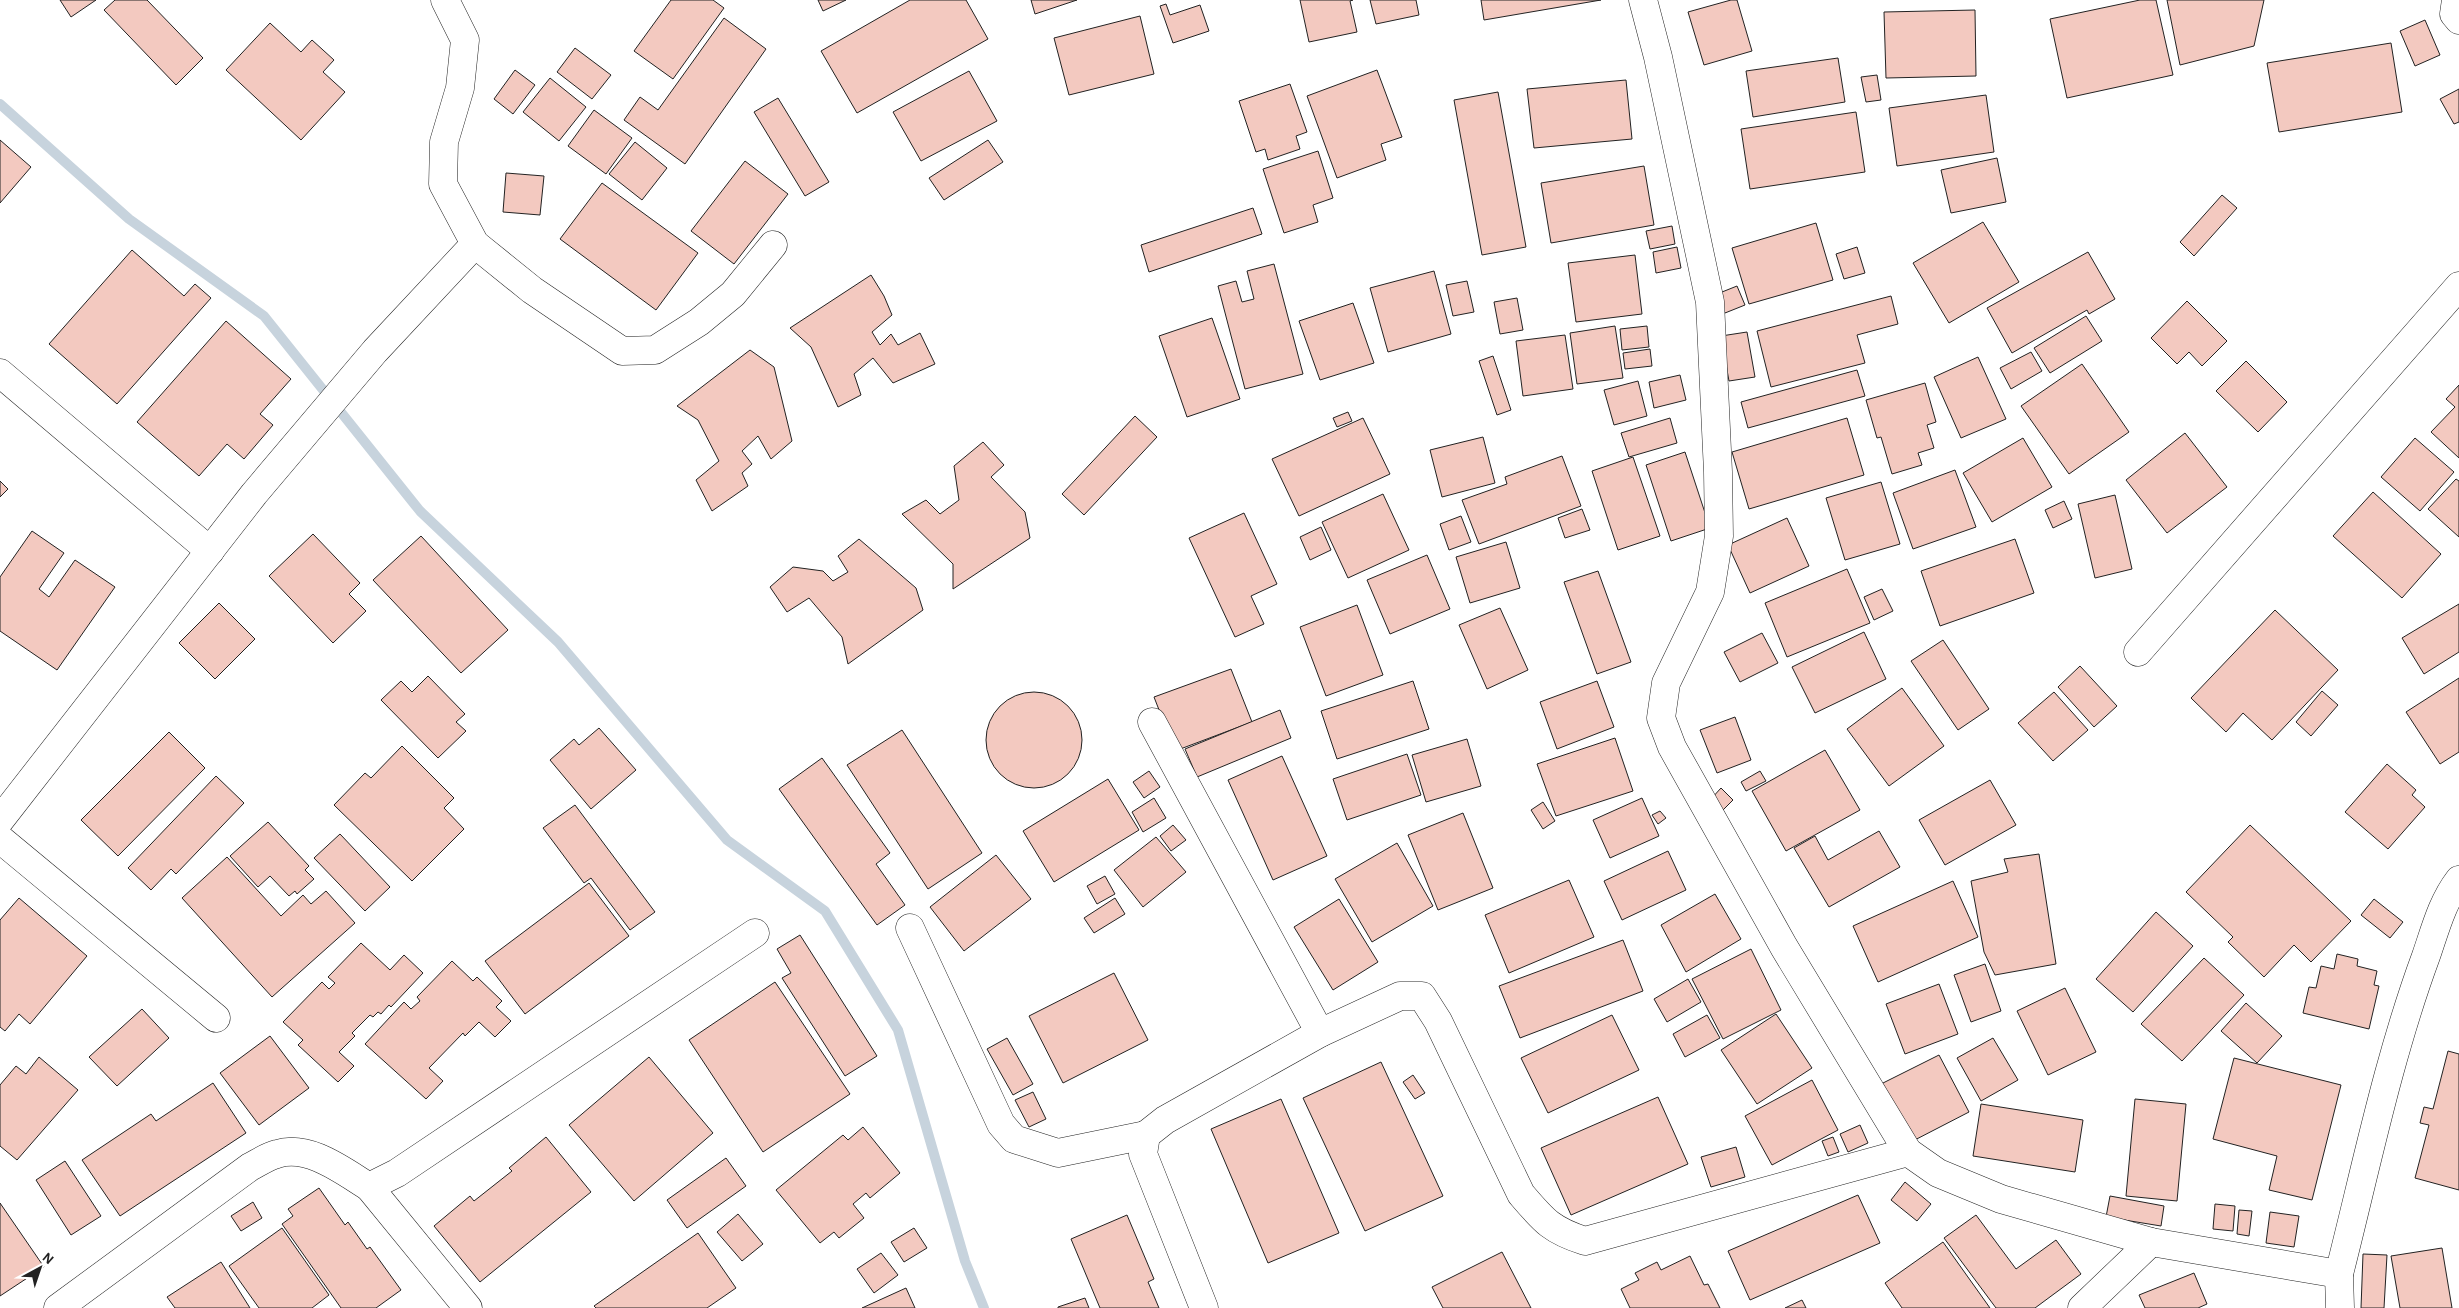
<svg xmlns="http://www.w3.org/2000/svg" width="2459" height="1308" viewBox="0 0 2459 1308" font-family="'Alegreya Sans',sans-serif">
  <rect width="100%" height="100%" fill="#fff"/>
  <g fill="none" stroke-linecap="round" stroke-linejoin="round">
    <!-- stream -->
    <path stroke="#c7d3dd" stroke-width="10" d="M0,104l129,115 135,97 156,195 138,131 169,198 98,71 73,119 67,231 19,47"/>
  </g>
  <!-- building -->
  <g fill="#f3c9c0" stroke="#222">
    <path d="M60,0h36l-25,17z"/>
    <path d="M115,0h32l56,58 -27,27 -72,-75z"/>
    <path d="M671,0h42l11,8 -51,71 -39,-28z"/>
    <path d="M818,0h28l-23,11z"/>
    <path d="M910,0h56l22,39 -131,74 -36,-62z"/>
    <path d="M1031,0h46l-42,14z"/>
    <path d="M1300,0h53l-3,1 7,31 -48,10z"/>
    <path d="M1370,0h46l3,15 -43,9z"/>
    <path d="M1481,0h120l-117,20z"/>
    <path d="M1731,0h6l15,51 -48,14 -16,-53z"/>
    <path d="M2140,0h16l17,75 -106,23 -17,-79z"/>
    <path d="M2167,0h97l-10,46 -74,19z"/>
    <path d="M1166,4l4,11 30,-10 9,26 -36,12 -13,-37z"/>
    <path d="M1975,10l1,66 -90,2 -2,-66z"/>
    <path d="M1140,16l14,58 -85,21 -15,-57z"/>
    <path d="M724,18l42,31 -81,115 -61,-44 16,-23 18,13z"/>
    <path d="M2425,20l15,35 -25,11 -15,-35z"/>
    <path d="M270,23l31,29 11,-12 22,20 -11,12 22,20 -44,48 -75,-70z"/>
    <path d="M2391,43l11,69 -123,20 -12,-69z"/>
    <path d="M575,48l36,27 -19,24 -35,-27z"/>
    <path d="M1838,58l7,44 -92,15 -7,-46z"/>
    <path d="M515,70l20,15 -22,29 -19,-15z"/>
    <path d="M1377,70l25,67 -21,7 5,16 -49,18 -30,-82z"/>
    <path d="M969,71l28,50 -76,40 -28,-49z"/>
    <path d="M1877,75l4,25 -15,2 -5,-25z"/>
    <path d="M550,78l36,29 -27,34 -36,-29z"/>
    <path d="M1626,80l6,59 -98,9 -7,-59z"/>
    <path d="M1290,84l17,48 -11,4 4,13 -32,11 -3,-11 -9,3 -17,-51z"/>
    <path d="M2459,89v33l-5,2 -14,-25z"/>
    <path d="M1498,92l28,155 -44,8 -28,-155z"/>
    <path d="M1986,95l8,57 -97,14 -8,-58z"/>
    <path d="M778,98l51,84 -24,14 -51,-84z"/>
    <path d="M594,110l38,28 -26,36 -38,-28z"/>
    <path d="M1856,112l9,60 -115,17 -9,-60z"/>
    <path d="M0,140l31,27 -31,36z"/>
    <path d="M988,140l15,22 -59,38 -15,-22z"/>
    <path d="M635,142l32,26 -25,32 -33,-26z"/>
    <path d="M1318,151l15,47 -20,7 5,17 -34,11 -21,-64z"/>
    <path d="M1997,158l9,44 -55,11 -10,-43z"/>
    <path d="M745,161l43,33 -54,70 -43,-33z"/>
    <path d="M1644,166l10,59 -103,18 -10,-60z"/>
    <path d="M506,173l38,3 -4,39 -37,-3z"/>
    <path d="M602,183l96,70 -42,57 -96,-71z"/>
    <path d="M2222,195l15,13 -43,48 -14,-14z"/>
    <path d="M1253,208l9,26 -113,38 -8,-27z"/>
    <path d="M1983,222l36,60 -70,41 -36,-60z"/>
    <path d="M1816,223l17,57 -84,24 -17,-56z"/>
    <path d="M1672,226l3,18 -25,5 -4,-18z"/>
    <path d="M1677,247l4,21 -25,5 -3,-21z"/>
    <path d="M1857,247l8,26 -21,6 -8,-25z"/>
    <path d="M132,250l52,46 11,-12 16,14 -94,106 -68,-60z"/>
    <path d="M2088,252l27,47 -26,15 -2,-4 -75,43 -25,-45z"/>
    <path d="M1635,255l7,59 -66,8 -8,-59z"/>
    <path d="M1274,264l29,110 -58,15 -27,-103 18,-5 6,21 12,-3 -7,-28z"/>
    <path d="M1434,271l17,63 -63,18 -18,-64z"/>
    <path d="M871,275l13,21 8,19 -20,17 8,13 11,-11 7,11 22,-12 15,31 -42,19 -20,-25 -19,16 7,21 -23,12 -27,-60 -21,-19z"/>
    <path d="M1467,281l7,31 -21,4 -7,-31z"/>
    <path d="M1737,286l8,19 -20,8 -8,-19z"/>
    <path d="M1891,296l7,28 -41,11 8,28 -94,24 -14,-56z"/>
    <path d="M1517,298l6,32 -23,4 -6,-32z"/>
    <path d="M2187,301l40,40 -25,25 -13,-14 -12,12 -26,-26z"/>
    <path d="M1353,303l21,60 -54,17 -21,-59z"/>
    <path d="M2086,316l16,25 -52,32 -16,-25z"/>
    <path d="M1212,318l28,81 -53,18 -28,-81z"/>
    <path d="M226,321l65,58 -31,35 13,11 -29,34 -17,-15 -28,32 -62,-54z"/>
    <path d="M1615,326l8,52 -46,6 -7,-51z"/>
    <path d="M1647,326l2,21 -27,3 -2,-21z"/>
    <path d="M1747,332l8,45 -26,4 -8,-45z"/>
    <path d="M1565,335l8,54 -50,7 -7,-55z"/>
    <path d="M1650,349l2,17 -27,3 -2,-16z"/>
    <path d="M750,350l24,17 18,74 -21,18 -13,-23 -16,15 10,13 -10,9 6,13 -36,25 -16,-31 23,-19 -21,-41 -21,-14z"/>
    <path d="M2031,352l11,19 -31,18 -11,-21z"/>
    <path d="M1493,356l18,54 -14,5 -18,-54z"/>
    <path d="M1978,357l28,62 -45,19 -27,-61z"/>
    <path d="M2246,361l41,41 -29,30 -42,-41z"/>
    <path d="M2082,364l47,68 -60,42 -48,-68z"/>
    <path d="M1857,370l8,26 -117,32 -7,-26z"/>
    <path d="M1680,375l6,25 -32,8 -5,-26z"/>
    <path d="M1638,381l9,35 -33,9 -10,-35z"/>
    <path d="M1925,383l11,39 -9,3 7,23 -16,5 4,12 -30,9 -11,-37 -4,1 -11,-38z"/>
    <path d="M2459,385v73l-28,-26 24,-25 -9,-8z"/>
    <path d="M1348,412l4,9 -15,6 -4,-9z"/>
    <path d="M1135,416l22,21 -73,78 -22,-21z"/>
    <path d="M1363,418l27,56 -91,42 -27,-57z"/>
    <path d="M1670,418l7,25 -48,14 -8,-24z"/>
    <path d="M1847,418l17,57 -115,34 -17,-57z"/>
    <path d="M2185,433l42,54 -60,46 -41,-53z"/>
    <path d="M1483,437l12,46 -53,14 -12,-47z"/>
    <path d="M2023,438l29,49 -60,35 -29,-49z"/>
    <path d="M2415,438l39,34 -34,39 -39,-34z"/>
    <path d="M983,442l21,23 -13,12 34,35 5,26 -77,51v-25l-51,-50 24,-14 14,14 19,-14 -5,-34z"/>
    <path d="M1685,452l25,76 -39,13 -25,-76z"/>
    <path d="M1562,456l19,50 -102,38 -17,-44 45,-16 -2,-7z"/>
    <path d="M1633,457l27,79 -42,14 -26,-79z"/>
    <path d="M1955,470l21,57 -63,22 -20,-56z"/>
    <path d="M2456,479l3,2v56l-31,-28z"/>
    <path d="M0,481l8,8 -8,8z"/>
    <path d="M1881,482l19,62 -55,16 -19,-62z"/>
    <path d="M2373,492l68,62 -39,44 -69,-62z"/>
    <path d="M1383,494l26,56 -61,28 -26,-56z"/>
    <path d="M2115,495l17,74 -37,9 -17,-74z"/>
    <path d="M2064,501l8,18 -19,9 -8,-18z"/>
    <path d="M1582,509l8,21 -25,8 -7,-20z"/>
    <path d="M1244,513l33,71 -26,12 13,28 -29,13 -46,-99z"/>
    <path d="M1461,516l10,26 -22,8 -9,-26z"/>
    <path d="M1787,518l22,48 -59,27 -22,-48z"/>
    <path d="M1321,527l10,23 -21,10 -10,-23z"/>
    <path d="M32,531l32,22 -25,36 10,8 26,-37 40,27 -58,83 -57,-39v-54z"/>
    <path d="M313,534l47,49 -11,11 17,17 -33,32 -64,-67z"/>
    <path d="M421,536l87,94 -47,43 -88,-93z"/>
    <path d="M859,539l57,49 7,22 -75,54 -6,-27 -33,-39 -22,14 -17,-25 23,-20 30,4 10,10 15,-9 -10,-16z"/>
    <path d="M2015,539l19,54 -94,33 -19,-55z"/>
    <path d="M1506,542l14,46 -50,15 -14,-46z"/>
    <path d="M1427,555l23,54 -60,25 -23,-54z"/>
    <path d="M1847,569l23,54 -83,34 -22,-54z"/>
    <path d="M1598,571l33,91 -34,12 -33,-92z"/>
    <path d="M1882,589l11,22 -19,9 -10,-23z"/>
    <path d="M219,603l36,36 -40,40 -36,-36z"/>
    <path d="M2459,604v48l-35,22 -22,-36z"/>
    <path d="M1357,605l26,70 -57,21 -26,-69z"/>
    <path d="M1500,608l28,62 -41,19 -28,-64z"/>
    <path d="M2275,610l63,60 -66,70 -29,-27 -17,19 -35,-34z"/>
    <path d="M1864,632l22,47 -71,34 -23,-46z"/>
    <path d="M1762,633l16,30 -38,19 -16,-30z"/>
    <path d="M1943,640l46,69 -31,21 -47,-69z"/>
    <path d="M2080,666l37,40 -23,21 -36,-40z"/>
    <path d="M1231,669l21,53 -77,29 -21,-54z"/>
    <path d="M428,676l37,38 -9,8 10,9 -28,27 -57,-58 20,-19 11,11z"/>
    <path d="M2459,678v74l-19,12 -34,-52z"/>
    <path d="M1413,681l16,48 -92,30 -16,-48z"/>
    <path d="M1597,681l17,46 -57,22 -17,-47z"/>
    <path d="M1902,688l42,58 -55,40 -42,-57z"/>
    <path d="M2322,691l16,14 -27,31 -15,-14z"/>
    <circle cx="1034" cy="740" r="48"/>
    <path d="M2054,692l34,38 -35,31 -35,-38z"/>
    <path d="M1280,710l11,28 -94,39 -12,-28z"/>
    <path d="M1735,717l16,43 -34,13 -17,-43z"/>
    <path d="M599,728l37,42 -45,39 -41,-49 24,-21 5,6z"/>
    <path d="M902,730l80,123 -54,36 -81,-124z"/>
    <path d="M169,732l36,36 -87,88 -37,-36z"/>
    <path d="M1615,738l18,53 -77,25 -19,-52z"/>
    <path d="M1467,739l14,47 -55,16 -14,-47z"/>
    <path d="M402,746l52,52 -10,10 20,21 -52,52 -78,-76 31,-32 6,5z"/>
    <path d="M1825,750l35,60 -74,41 -34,-60z"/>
    <path d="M1407,754l14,41 -74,25 -14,-41z"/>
    <path d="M1282,756l45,100 -54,24 -45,-100z"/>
    <path d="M822,758l68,95 -14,11 29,41 -28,20 -98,-136z"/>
    <path d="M2387,764l29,26 -4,5 13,12 -37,42 -43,-37z"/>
    <path d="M1149,771l11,16 -16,11 -11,-16z"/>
    <path d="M1760,771l6,10 -20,10 -5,-9z"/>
    <path d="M216,776l28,27 -68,71 -5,-5 -20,21 -23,-22z"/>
    <path d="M1108,779l31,51 -85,52 -31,-51z"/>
    <path d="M1990,780l26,45 -71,40 -26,-45z"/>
    <path d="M1721,788l12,12 -10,10 -12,-11z"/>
    <path d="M1154,798l12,20 -23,14 -11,-20z"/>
    <path d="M1642,798l17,38 -49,22 -17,-38z"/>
    <path d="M1543,802l12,19 -12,8 -12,-19z"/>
    <path d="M575,805l80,107 -25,18 -39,-52 -7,5 -41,-55z"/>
    <path d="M1660,811l6,7 -8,6 -6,-9z"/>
    <path d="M1463,813l30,75 -55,22 -30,-75z"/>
    <path d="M268,822l41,44 -4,4 9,9 -17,15 -2,-3 -6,5 -19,-20 -12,11 -28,-31z"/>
    <path d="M1173,825l13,15 -15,11 -11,-15z"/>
    <path d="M2250,825l101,96 -40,41 -17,-17 -30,32 -36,-35 5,-5 -47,-45z"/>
    <path d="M1879,831l21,36 -71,40 -35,-59 21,-12 13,24z"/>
    <path d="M340,834l50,53 -25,24 -51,-53z"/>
    <path d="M1156,837l30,35 -43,35 -29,-37z"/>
    <path d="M1397,843l36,63 -61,36 -37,-63z"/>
    <path d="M1668,851l18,39 -64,30 -18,-39z"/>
    <path d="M2039,854l17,110 -61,11 -11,-23 -13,-71 37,-9 -4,-13z"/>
    <path d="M996,855l35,44 -67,52 -34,-44z"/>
    <path d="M227,857l54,59 22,-21 8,9 15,-13 29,32 -83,74 -90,-99z"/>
    <path d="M1105,876l10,18 -18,10 -10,-18z"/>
    <path d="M1569,880l25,57 -85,36 -24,-58z"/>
    <path d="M1953,881l25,56 -100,45 -25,-56z"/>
    <path d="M589,883l40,53 -104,78 -40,-53z"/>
    <path d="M1715,894l26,45 -55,33 -25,-47z"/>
    <path d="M19,898l68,58 -57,68 -11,-10 -14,17 -5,-4v-107z"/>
    <path d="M1115,898l10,16 -31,19 -10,-15z"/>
    <path d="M1339,899l39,63 -45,28 -39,-63z"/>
    <path d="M2374,899l29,23 -13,16 -29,-23z"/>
    <path d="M2156,912l37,34 -60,66 -37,-33z"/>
    <path d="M800,935l77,121 -32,20 -63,-98 9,-5 -14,-24z"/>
    <path d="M1623,940l20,51 -123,47 -21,-52z"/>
    <path d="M361,943l29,27 14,-15 19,18 -32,34 -2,-2 -8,9 -3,-2 -5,5 -3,-2 -18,18 3,3 -16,16 15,14 -16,16 -40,-37 5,-5 -20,-18 39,-40 7,7 6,-6 -7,-6z"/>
    <path d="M1751,949l30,61 -58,29 -31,-60z"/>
    <path d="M2337,954l21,5 -1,7 20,5 -3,14 5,1 -10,43 -66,-16 6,-26 7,1 5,-22 13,3z"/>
    <path d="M2204,958l40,37 -62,66 -41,-37z"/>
    <path d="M452,961l21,20 4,-4 25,24 -6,6 15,14 -16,16 -16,-15 -14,14 -2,-3 -34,35 14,13 -17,18 -61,-55 39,-42 7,7 9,-8 -3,-4z"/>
    <path d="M1985,964l16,47 -30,11 -17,-47z"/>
    <path d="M1114,973l34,67 -85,43 -34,-67z"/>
    <path d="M1688,979l13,23 -34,20 -13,-23z"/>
    <path d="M775,982l75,112 -87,58 -74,-112z"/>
    <path d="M1939,984l19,50 -53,20 -19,-50z"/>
    <path d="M2065,988l31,64 -48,23 -31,-64z"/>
    <path d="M2246,1003l36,33 -25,27 -36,-32z"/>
    <path d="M142,1009l27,29 -52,48 -28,-29z"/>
    <path d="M1776,1014l36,54 -55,36 -36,-54z"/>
    <path d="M1612,1015l27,55 -91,43 -27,-55z"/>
    <path d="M1707,1015l13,23 -35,19 -12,-23z"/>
    <path d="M270,1036l39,52 -50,37 -39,-52z"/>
    <path d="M1007,1038l26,46 -20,11 -26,-46z"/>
    <path d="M1993,1038l25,42 -37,21 -24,-43z"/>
    <path d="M2448,1051l11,3v136l-44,-12 14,-53 -9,-2 4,-16 9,2z"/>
    <path d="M1939,1055l30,57 -62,32 -30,-58z"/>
    <path d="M39,1057l39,33 -61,70 -17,-14v-61l16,-19 10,8z"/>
    <path d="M649,1057l64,76 -79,68 -65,-76z"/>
    <path d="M2234,1058l107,27 -29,115 -43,-10 8,-34 -64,-17z"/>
    <path d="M1381,1062l62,134 -78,35 -62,-133z"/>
    <path d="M1413,1075l12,18 -10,6 -12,-17z"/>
    <path d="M1812,1080l26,50 -66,35 -27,-49z"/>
    <path d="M213,1083l33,50 -126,83 -38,-56 69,-46 5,7z"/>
    <path d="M1033,1092l13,27 -17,8 -14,-27z"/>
    <path d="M1658,1097l30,67 -117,51 -30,-67z"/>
    <path d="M1281,1099l58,134 -71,30 -57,-134z"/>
    <path d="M2135,1099l51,5 -9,97 -51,-5z"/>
    <path d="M1981,1104l102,16 -8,52 -102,-16z"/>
    <path d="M1860,1125l8,18 -20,9 -8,-18z"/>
    <path d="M863,1127l37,46 -30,25 -4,-5 -13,11 11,14 -25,20 -5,-6 -14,11 -44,-53 67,-55 5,5z"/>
    <path d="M546,1137l45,55 -111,90 -46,-56 36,-30 4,5 38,-30 -3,-3z"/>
    <path d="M1833,1137l6,15 -11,4 -6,-15z"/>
    <path d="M1736,1147l9,30 -34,10 -10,-30z"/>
    <path d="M726,1158l20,28 -59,42 -20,-28z"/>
    <path d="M65,1161l36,55 -30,19 -35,-55z"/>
    <path d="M1905,1182l26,22 -14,17 -26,-21z"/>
    <path d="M319,1188l26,37 3,-3 19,27 3,-2 31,43 -25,18h-35l-59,-84 11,-8 -5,-7z"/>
    <path d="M1858,1195l22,48 -130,57 -22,-49z"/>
    <path d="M2110,1196l54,10 -3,20 -55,-9z"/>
    <path d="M253,1202l9,16 -21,13 -10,-15z"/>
    <path d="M0,1203l44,64 -44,29z"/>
    <path d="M2215,1204l20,2 -2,25 -20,-2z"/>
    <path d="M2239,1210l13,1 -3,25 -12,-2z"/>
    <path d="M2270,1212l29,4 -5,31 -28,-4z"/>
    <path d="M738,1214l25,30 -21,17 -25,-29z"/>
    <path d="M1127,1215l27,64 -6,3 11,26h-59l-29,-69z"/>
    <path d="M1976,1215l40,54 40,-29 25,34 -46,34h-39l-52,-70z"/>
    <path d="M282,1228l47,67 -17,13h-53l-30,-42z"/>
    <path d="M914,1228l13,20 -23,14 -13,-20z"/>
    <path d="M698,1233l38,55 -29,20h-111l-2,-2z"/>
    <path d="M1943,1242l47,66h-88l-17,-25z"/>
    <path d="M2442,1248l10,60h-52l-9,-52z"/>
    <path d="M1502,1252l29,56h-88l-11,-21z"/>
    <path d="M881,1253l17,22 -24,18 -17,-24z"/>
    <path d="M2363,1254l24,1 -3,53h-23z"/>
    <path d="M1690,1256l14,29 4,-1 12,24h-90l-9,-19 18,-9 -4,-7 22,-11 4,8z"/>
    <path d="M221,1262l29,46h-75l-8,-11z"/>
    <path d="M2194,1273l13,31 -9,4h-53l-6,-13z"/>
    <path d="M906,1288l9,20h-53z"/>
    <path d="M1085,1298l4,10h-31v-1z"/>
    <path d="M1802,1300l4,8h-21z"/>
  </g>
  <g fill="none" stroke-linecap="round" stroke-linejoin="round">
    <defs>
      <g id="minor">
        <path d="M445,0l20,40 -5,48 -16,54 -1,42 32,60 57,46 90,61 33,-1 44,-28 34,-28 40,-49"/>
        <path d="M1643,0l15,57 52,245 8,170 1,64 -9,56 -44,91 -5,35 11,29 112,200 124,205 30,21 63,26 150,43 188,32"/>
        <path d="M2456,0l-2,14 5,6"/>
        <path d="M0,373l210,178"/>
        <path d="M2138,652l321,-366"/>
        <path d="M1152,722l168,311"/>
        <path d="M0,820l254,-326 121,-143 100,-107"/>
        <path d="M0,839l216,179"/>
        <path d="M910,928l91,196 13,15 44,14 88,-18"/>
        <path d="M369,1187l99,121"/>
        <path d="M58,1308l192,-141c8,-4 18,-11 27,-13 32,-10 66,17 92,33l28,-14 358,-240"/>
        <path d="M1204,1308l-61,-154 3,-19 19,-15 155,-87 80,-37h22l16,25 83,173c23,27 30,36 64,47l323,-89"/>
        <path d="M2082,1308l69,-66"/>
        <path d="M2340,1308l-1,-34c27,-106 49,-215 87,-318 9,-26 16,-54 33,-76"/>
      </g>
    </defs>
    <!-- minor casing -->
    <use href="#minor" stroke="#222" stroke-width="29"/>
    <!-- minor -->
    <use href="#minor" stroke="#fff" stroke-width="28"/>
  </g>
  <!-- north arrow -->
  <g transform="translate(40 1268) rotate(40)" stroke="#ffffff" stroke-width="4" paint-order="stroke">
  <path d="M0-4L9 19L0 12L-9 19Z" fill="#222222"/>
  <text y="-8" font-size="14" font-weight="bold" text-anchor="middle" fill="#222222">N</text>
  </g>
</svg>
